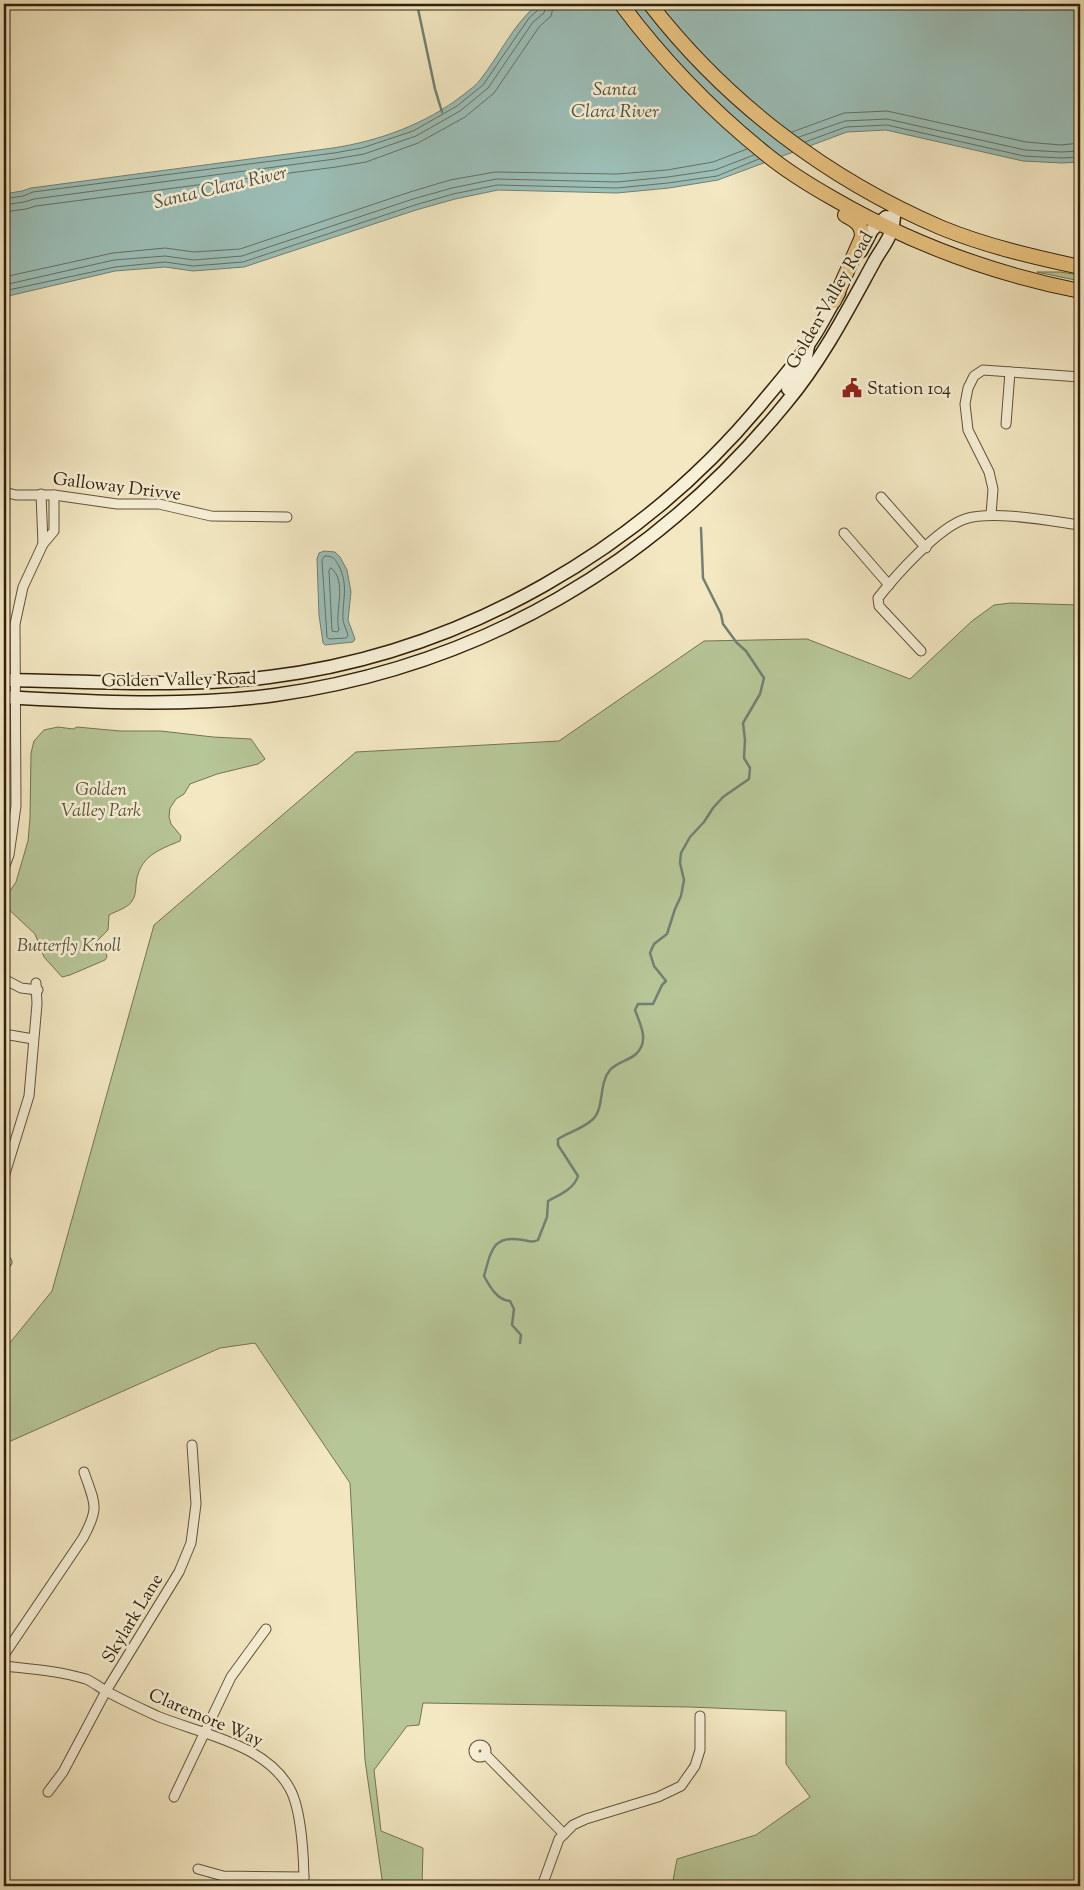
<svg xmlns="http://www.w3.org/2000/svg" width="1084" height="1890" viewBox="0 0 1084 1890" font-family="'Sorts Mill Goudy',serif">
  <rect width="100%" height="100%" fill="#f3e8c2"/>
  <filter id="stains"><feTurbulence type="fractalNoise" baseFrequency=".004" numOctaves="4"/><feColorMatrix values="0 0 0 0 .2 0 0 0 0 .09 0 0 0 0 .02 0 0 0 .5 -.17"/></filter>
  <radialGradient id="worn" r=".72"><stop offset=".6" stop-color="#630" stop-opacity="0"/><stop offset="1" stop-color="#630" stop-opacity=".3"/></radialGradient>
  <!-- green -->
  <g fill="#b7c697" stroke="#747451">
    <path d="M1037,272h23l20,3v6z"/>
    <path d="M1011,603l69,2v1281h-408l5,-27 79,-24 54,-38 -24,-33v-53l-96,-4 -267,-4 -4,22 -12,1 -33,44 7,61 42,17 -1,38h-39l-18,-126 -15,-277 -95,-140 -35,5 -216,96v-94l48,-59 102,-366 202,-173 203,-11 145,-100 103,-2 103,40 62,-58 22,-16z"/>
    <path d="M58,727l15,2 4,-2 43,4h41l52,6 38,2 14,20 -7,5 -41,10 -27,10 -6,10 -8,5 -6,9 -1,9 2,7 10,12 -1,5c-19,8 -38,14 -43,37 -2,8 0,16 -5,23 -4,7 -16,10 -23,14l-1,15 -12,12 10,11 1,4 -2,3 -35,15 -8,2 -18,-20 -9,-23 -31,-29v-5l12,-18 12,-41 2,-23 1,-65 3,-12 10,-11z"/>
  </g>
  <!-- water -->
  <g fill="#9cbfb8" stroke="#718073">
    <path d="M538,4h542v158l-18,1 -39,-2 -137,-31 -39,2 -129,48 -49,8 -52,5 -119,-3 -43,9 -39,11 -172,57 -51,4 -28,-4 -50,4 -111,26v-103l18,-3 9,-3 302,-40c46,-7 93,-24 130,-53 6,-5 13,-9 17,-15 20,-25 33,-56 58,-76z"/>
    <path d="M324,551l11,1 5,5 7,13 4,22 -3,28 7,19 -2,3 -28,3 -2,-2 -4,-28 -2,-56 2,-6z"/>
  </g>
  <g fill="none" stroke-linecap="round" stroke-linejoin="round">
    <!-- shore -->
    <g stroke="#667062" stroke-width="1">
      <path d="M792,132l52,-19 43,-2 139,31 35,3 19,-2"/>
      <path d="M799,137l46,-16 42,-2 138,31 36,2 19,-1"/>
      <path d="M805,142l41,-15 41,-2 137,31 38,2 18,-1"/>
      <path d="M4,199l19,-3 10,-4 301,-39 28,-5 51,-17 44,-25 26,-21 46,-67 10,-9 2,-5"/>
      <path d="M4,205l20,-3 10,-3 301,-40 29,-5 52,-18 44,-25 28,-23 45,-66 11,-9 3,-9"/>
      <path d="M4,212l22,-3 10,-3 300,-39 30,-5 52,-19 47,-26 29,-24 45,-66 12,-11 3,-12"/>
      <path d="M4,277l109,-24 52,-5 29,4 46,-3 170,-57 40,-12 45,-8 122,2 50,-4 46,-8 34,-13"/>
      <path d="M4,285l110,-25 51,-4 29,4 48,-4 171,-57 39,-11 44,-9 121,3 51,-5 47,-7 39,-15"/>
      <path d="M4,291l111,-24 50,-5 28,4 50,-4 172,-57 38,-11 44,-9 120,3 51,-5 49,-7 42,-17"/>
      <path d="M325,556c9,0 10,3 14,10 10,21 3,34 4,54 1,6 4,10 5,16l-2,2 -17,1 -2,-2 -5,-77z"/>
      <path d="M331,568c17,13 3,44 8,62l-2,2 -5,-1 -3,-60z"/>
    </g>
    <!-- stream -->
    <g stroke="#718073" stroke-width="2.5">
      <path d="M417,4l18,85 7,23"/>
      <path d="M520,1343l1,-8 -9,-10 2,-16 -4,-8c-13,-1 -20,-14 -26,-25 7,-24 8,-42 39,-36 6,1 9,3 15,0l9,-23 1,-16c11,-6 26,-12 30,-25l-20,-31v-6c11,-7 24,-10 34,-19 13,-11 6,-36 18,-50 7,-8 20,-10 26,-16 14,-13 4,-30 -1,-44l3,-6h15l9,-19 4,-4 -12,-15 -4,-13 4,-9 13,-10 8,-25 6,-13 3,-16 -4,-17 1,-10 9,-16 14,-15 9,-14 10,-11 26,-18 1,-11 -6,-10 1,-18 -2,-17 17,-29 4,-16 -18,-27 -9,-8 -14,-19 -2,-10 -18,-36 -2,-50"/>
    </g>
    <defs>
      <g id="minor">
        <path d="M1006,424l4,-52"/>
        <path d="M4,492l12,3h38l63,9h42l52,12 76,1"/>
        <path d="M41,494l2,50"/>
        <path d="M881,497l45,51"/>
        <path d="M991,515l2,-26 -4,-17 -21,-42 -3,-26 3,-16 6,-12 9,-6 97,7"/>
        <path d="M844,533l45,52"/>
        <path d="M921,651l-42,-45 -1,-8c18,-23 60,-70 87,-79 27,-9 86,2 115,6"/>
        <path d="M4,868l5,-13 7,-49 -1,-182 8,-37 20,-43 11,-13v-36"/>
        <path d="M4,979l17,9 17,2"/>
        <path d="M4,1034l29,5"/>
        <path d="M4,1177l25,-81 8,-92 -1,-21"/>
        <path d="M4,1260l3,2"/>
        <path d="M4,1655l79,-117c17,-31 12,-34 1,-66"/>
        <path d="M4,1666c27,3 56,5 82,13 7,3 13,8 20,12 16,9 34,17 51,25 44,18 109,28 133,73 12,22 14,72 14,97"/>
        <circle cx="480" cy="1751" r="6"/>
        <path d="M485,1754l79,80"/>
        <path d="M48,1792l15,-20 43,-81 73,-119 12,-29 5,-39 -4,-59"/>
        <path d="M174,1797l57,-120 35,-48"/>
        <path d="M198,1869l25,7 81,1"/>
        <path d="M542,1886l17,-47 14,-14 13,-6 72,-22 23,-11 14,-20 5,-16v-34"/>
      </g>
      <g id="secondary">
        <path d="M861,251l11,-21 14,-13"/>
        <path d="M788,389l17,-26 3,-17"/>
        <path d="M4,680c88,1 176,8 265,-3 194,-24 374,-128 497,-279 17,-20 34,-40 48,-62 9,-14 16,-29 25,-43"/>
        <path d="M4,697c86,5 185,10 271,-2 206,-29 380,-131 511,-292 36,-43 61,-92 88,-141 5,-10 15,-21 18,-33 2,-7 2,-15 3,-22"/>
      </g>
      <g id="primary">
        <path d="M621,4c42,56 91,107 146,151 21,17 44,31 67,44 76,44 160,75 246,92"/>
        <path d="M650,4c76,98 177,175 292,224 44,18 92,29 138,39"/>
        <path d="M834,301l28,-64c0,-13 -6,-16 -17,-22"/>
      </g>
    </defs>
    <!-- minor casing -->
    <use href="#minor" stroke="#625339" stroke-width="11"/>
    <!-- secondary casing -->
    <use href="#secondary" stroke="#31210b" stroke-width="15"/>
    <!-- primary casing -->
    <use href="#primary" stroke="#31210b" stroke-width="16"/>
    <!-- minor -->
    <use href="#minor" stroke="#f7f0d7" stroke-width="9"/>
    <!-- secondary -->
    <use href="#secondary" stroke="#f7f0d7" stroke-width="12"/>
    <!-- primary -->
    <use href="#primary" stroke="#eac481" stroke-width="14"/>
  </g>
  <!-- icons -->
  <defs>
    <symbol id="civic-bare" viewBox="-9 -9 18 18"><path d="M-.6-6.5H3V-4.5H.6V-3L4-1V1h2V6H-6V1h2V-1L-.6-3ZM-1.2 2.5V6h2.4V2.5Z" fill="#8f2418" stroke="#f7f0d7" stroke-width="2.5" paint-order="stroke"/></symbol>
  </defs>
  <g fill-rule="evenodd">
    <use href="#civic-bare" x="838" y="374" width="28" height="28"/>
  </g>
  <g text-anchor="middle" stroke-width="5" stroke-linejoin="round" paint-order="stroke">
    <!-- street labels -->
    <g font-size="18" fill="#31210b" stroke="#f7f0d7">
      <text transform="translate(829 300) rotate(-60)" y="6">Golden Valley Road</text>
      <text transform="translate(117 486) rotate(7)" y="6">Galloway Drivve</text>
      <text transform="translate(179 679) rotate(-1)" y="6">Golden Valley Road</text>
      <text transform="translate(132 1618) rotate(-59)" y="6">Skylark Lane</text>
      <text transform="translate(206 1717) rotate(23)" y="6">Claremore Way</text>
    </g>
    <!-- poi labels -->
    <g font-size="18" fill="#31210b" stroke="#f7f0d7" text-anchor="start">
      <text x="867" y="394">Station 104</text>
    </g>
    <!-- park labels -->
    <g font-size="18" font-style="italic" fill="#595335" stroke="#f7f0d7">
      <text x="101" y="795">Golden<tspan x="101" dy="21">Valley Park</tspan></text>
      <text x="69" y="951">Butterfly Knoll</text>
    </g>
    <!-- water labels -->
    <g font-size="19" font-style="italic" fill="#51503f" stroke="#f7f0d7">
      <text x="615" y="95">Santa<tspan x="615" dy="22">Clara River</tspan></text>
      <text transform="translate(220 186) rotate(-13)" y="7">Santa Clara River</text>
    </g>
  </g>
  <!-- margin -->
  <rect width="1084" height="1890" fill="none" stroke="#f3e8c2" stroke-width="20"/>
  <rect x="5" y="5" width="1074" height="1880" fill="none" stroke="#31210b" stroke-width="2.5"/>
  <rect x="10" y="10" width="1064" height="1870" fill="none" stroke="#31210b"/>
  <rect width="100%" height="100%" filter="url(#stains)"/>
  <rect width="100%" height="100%" fill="url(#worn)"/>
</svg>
